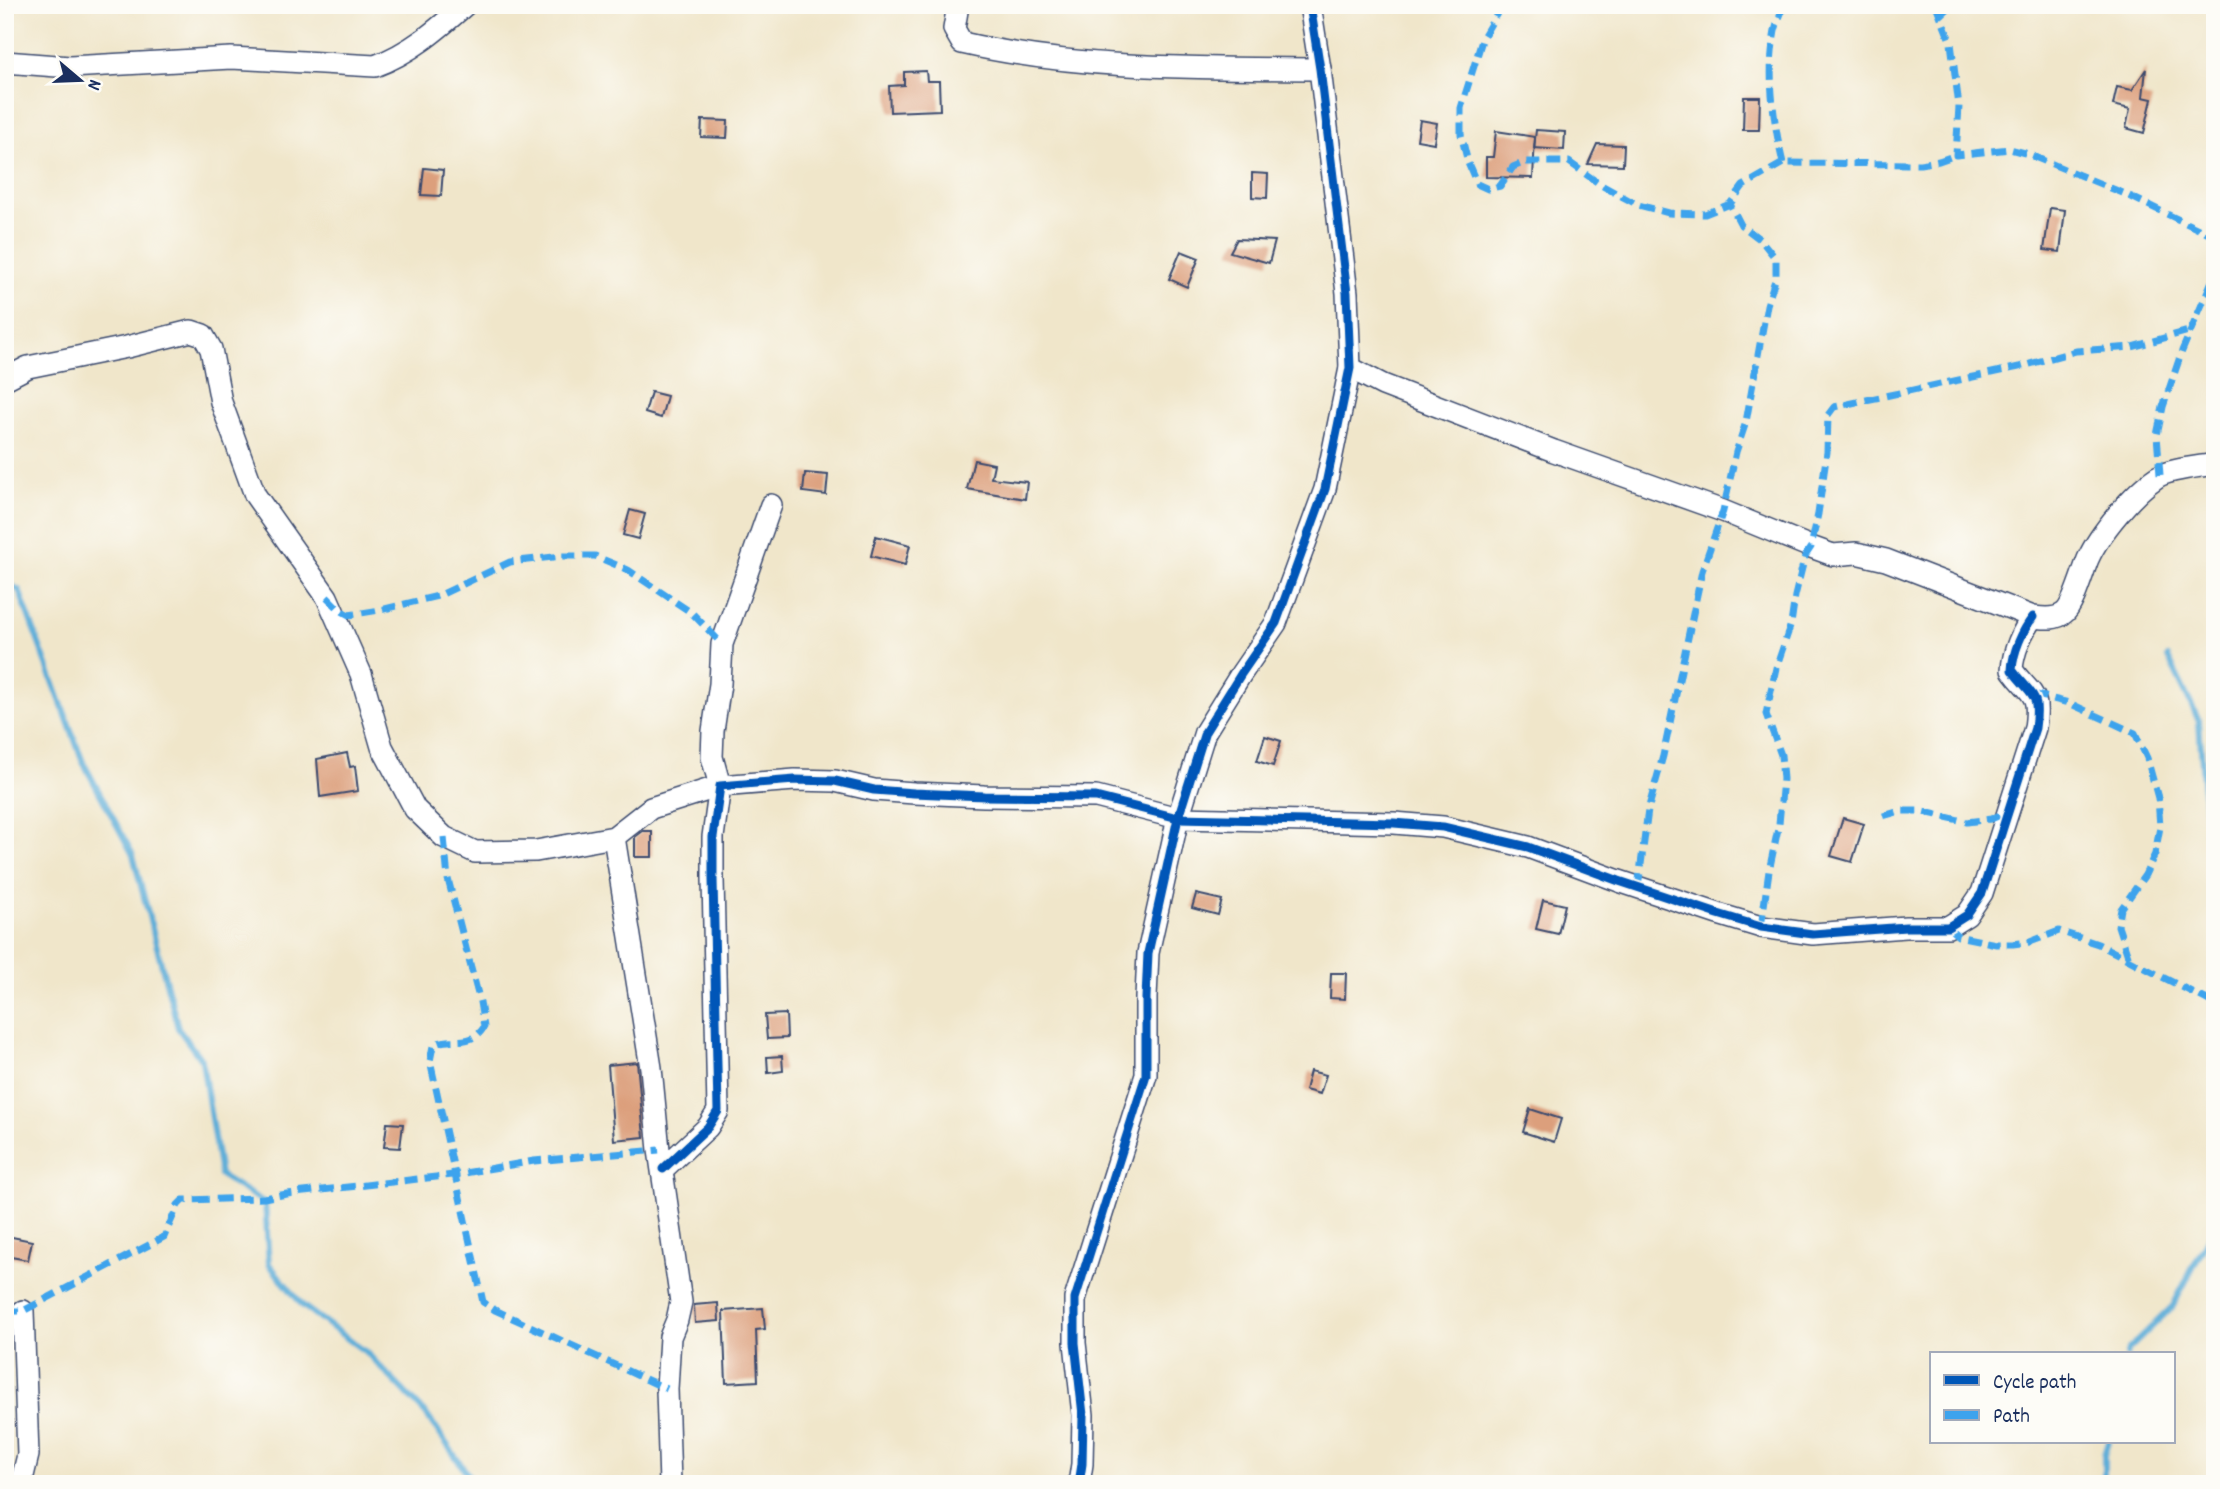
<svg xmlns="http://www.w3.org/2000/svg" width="2220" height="1489" viewBox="0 0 2220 1489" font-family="Dekko,sans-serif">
  <rect width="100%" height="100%" fill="#fdfcf7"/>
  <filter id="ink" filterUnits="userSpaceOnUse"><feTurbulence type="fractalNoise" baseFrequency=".0143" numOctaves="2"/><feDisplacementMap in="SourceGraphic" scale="14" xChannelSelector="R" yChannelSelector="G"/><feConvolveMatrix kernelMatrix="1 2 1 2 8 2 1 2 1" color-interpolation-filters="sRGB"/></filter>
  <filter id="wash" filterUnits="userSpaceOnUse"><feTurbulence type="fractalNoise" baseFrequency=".00686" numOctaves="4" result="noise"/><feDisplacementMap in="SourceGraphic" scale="28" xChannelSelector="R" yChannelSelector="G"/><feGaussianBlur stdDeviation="1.57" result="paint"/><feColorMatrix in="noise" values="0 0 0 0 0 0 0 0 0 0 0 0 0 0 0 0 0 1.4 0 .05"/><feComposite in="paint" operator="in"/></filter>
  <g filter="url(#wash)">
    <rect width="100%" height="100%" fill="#f0e6ca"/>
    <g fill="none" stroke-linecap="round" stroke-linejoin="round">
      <!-- stream -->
      <g stroke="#5eaed8" stroke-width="6">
        <path d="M5,582l14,8 64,172 50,93 45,173 24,33 18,114 45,28 4,61 34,42 64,47 59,61 47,68"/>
        <path d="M2168,657l31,64 9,132 7,12"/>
        <path d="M2127,1354l1,-4 45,-44 42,-81"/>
        <path d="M2104,1484v-29l4,-13"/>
      </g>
    </g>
    <g id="blocks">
      <!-- building -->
      <g fill="#dc9f7b">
        <path d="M2146,69l-3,28 9,2 -8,34 -18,-5 4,-19 -17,-4 4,-18 15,3z"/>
        <path d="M926,71l1,10h12l1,29 -50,2 -1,-26 15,-1v-13z"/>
        <path d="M1744,97h16l-1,33h-16z"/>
        <path d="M702,120l26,1 -1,17 -26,-1z"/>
        <path d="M1420,120l17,3 -3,20 -17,-3z"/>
        <path d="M1536,130l29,2 -1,18 -30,-2z"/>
        <path d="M1496,131l39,6 -2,41 -47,-1v-20h7z"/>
        <path d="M1597,144l27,1 -1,20 -35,-1z"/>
        <path d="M424,168l19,2 -2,26 -20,-1z"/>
        <path d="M1252,173l16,1 -1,24 -15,-1z"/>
        <path d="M2050,208l15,2 -5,42 -16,-2z"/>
        <path d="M1237,239l38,2 -6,22 -39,-11z"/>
        <path d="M1181,251l18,7 -12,29 -18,-8z"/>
        <path d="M651,392l16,4 -6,22 -16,-5z"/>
        <path d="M974,460l20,4 -3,14 36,4 -2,17 -58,-10z"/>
        <path d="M805,473l23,2 -2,20 -23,-3z"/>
        <path d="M630,510l15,4 -7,25 -15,-4z"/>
        <path d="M876,536l34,9 -5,20 -34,-9z"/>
        <path d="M1265,736l16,5 -8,25 -16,-5z"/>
        <path d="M347,753l3,14 5,-1 3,25 -38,6 -3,-38z"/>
        <path d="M1843,818l21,6 -12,38 -21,-6z"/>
        <path d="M643,831h9v26h-17v-20z"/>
        <path d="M1196,894l26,6 -4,15 -26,-7z"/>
        <path d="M1543,900l22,5 -7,29 -22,-5z"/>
        <path d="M1331,973h15l-1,26 -15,-1z"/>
        <path d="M786,1014l1,24 -20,1 -2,-24z"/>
        <path d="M782,1056l1,15 -15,2 -1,-16z"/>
        <path d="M637,1062l7,75 -30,3 -6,-75z"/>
        <path d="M1310,1071l16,4 -6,19 -15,-4z"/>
        <path d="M1530,1109l31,10 -7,23 -31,-10z"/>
        <path d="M387,1123l16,1 -3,24 -16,-1z"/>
        <path d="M7,1236l25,5 -4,19 -23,-4z"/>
        <path d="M718,1303l1,18 -24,2 -1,-18z"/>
        <path d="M763,1308l2,21 -9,1 2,51 -32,2 -3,-72z"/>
      </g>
    </g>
  </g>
  <g filter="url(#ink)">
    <use href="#blocks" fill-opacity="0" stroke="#3b4a6e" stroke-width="2"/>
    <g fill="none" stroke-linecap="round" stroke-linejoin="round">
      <defs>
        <g id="minor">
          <path d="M958,5l-4,24 8,14c117,27 239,25 358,26"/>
          <path d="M5,62l65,5 161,-9 144,8c35,-13 62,-36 90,-61"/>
          <path d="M1350,368l33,17 171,66 169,60 88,36 22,8 23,-2 30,7 147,57c10,1 23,3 31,-4 9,-6 19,-42 24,-54 11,-25 45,-66 69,-82 13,-8 42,-10 58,-13"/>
          <path d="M5,379l23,-12 99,-20 64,-16 12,4 8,14 10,53 34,93 72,102 34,77 21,73 33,62 29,28 31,15 61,-1 78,-14 37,-29 69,-22 -8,-29 1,-26 7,-47 2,-40 49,-139"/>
          <path d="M614,837l37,231 8,82 22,152 -4,18 -7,17 -3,52 3,95"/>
          <path d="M663,1169l45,-42 10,-16 -5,-232v-42l7,-51 75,-6 40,1 39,9 40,3 70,3 112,1 82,21 216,5 49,4 85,20 91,34 99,33 43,13 52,7 93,-7h42l19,-12 15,-22 53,-165c5,-37 -3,-31 -23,-58 1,-18 10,-39 21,-53"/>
          <path d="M21,1484l7,-29 -5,-144"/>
          <path d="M1079,1484l3,-20 1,-49 -8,-72v-44l71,-224v-77l2,-45 30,-135 27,-86 36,-58 35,-51 49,-134 25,-121 -3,-75 -27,-224 -10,-64"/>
        </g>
      </defs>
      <!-- minor casing -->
      <use href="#minor" stroke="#3b4a6e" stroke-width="24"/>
      <!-- minor -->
      <use href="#minor" stroke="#fff" stroke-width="21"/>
      <!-- quiet -->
      <g stroke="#3da3ed" stroke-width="7" stroke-dasharray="14 7" stroke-linecap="butt">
        <path d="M1502,5l-19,32 -22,71v26l7,29 9,21 11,5 12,-3 13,-19 12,-5h44l32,23 37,20 31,8 36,1 25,-10 13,-18 40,-23 137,1 19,-3 17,-6"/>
        <path d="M1936,5l15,38 8,63 -3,49 54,-6 15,4 98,40 92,44"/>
        <path d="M1940,16l12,-11"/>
        <path d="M1783,163c-9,-38 -16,-87 -9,-126 1,-11 7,-22 10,-32"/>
        <path d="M2160,475l-3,-40 6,-28 19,-56 33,-77"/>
        <path d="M327,597l13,13 9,5 31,-5 58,-14 72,-34 52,-6h33l33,14 64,43 30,31"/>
        <path d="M2033,694l36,9 66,30 12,25 11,40 2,29 -5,27 -10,21 -24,34 -3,17 12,36"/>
        <path d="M1883,816l17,-5h20l47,11 24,-3 16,-7"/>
        <path d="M444,837l4,42 32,123 4,25c-14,23 -35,7 -51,19l-3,15 53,241 12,8 172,79"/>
        <path d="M1638,888l10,-78 15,-54 39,-185 21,-60 13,-59 10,-30 21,-117 9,-28v-18l-15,-19 -20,-15 -11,-21"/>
        <path d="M1761,927l8,-56 10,-47 4,-45 -2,-24 -15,-41 10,-46 15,-44 4,-28 10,-40 6,-9 7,-33 9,-62 1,-37 6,-8 185,-40 57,-16 56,-4 60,-17"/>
        <path d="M1948,927l10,9 38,8h17l17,-2 29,-11 39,13 117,60"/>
        <path d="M5,1311h18l141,-74 14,-32 5,-5 81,-2 23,-4 166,-19 81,-14 125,-11"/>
      </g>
      <defs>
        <g id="cycleway">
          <path d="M663,1169l45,-42 10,-16 -5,-232v-42l7,-51 75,-6 40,1 39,9 40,3 70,3 112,1 82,21 216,5 49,4 85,20 91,34 99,33 43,13 52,7 93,-7h42l19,-12 15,-22 53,-165c5,-37 -3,-31 -23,-58 1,-18 10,-39 21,-53"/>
          <path d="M1079,1484l3,-20 1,-49 -8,-72v-44l71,-224v-77l2,-45 30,-135 27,-86 36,-58 35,-51 49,-134 25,-121 -3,-75 -27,-224 -10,-64"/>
        </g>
      </defs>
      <!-- cycleway casing -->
      <use href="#cycleway" stroke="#fdfcf7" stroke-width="13"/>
      <!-- cycleway -->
      <use href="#cycleway" stroke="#0057b8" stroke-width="9"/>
    </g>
  </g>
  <!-- margin -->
  <rect width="2220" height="1489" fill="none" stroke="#fdfcf7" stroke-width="28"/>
  <!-- legend -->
  <rect x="1930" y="1352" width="245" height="91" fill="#fdfcf7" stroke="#a3aaba" stroke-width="2"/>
  <rect x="1944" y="1375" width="35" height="10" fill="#0057b8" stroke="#a3aaba" stroke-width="2"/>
  <text x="1993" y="1388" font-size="21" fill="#1b2f5e">Cycle path</text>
  <rect x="1944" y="1410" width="35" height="10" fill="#3da3ed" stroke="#a3aaba" stroke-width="2"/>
  <text x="1993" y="1422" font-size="21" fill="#1b2f5e">Path</text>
  <!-- north arrow -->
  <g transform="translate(80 80) rotate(109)" stroke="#fdfcf7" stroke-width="5" paint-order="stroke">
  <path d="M0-5L12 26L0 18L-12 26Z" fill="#1b2f5e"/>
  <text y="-10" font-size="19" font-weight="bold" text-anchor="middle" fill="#1b2f5e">N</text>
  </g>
</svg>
